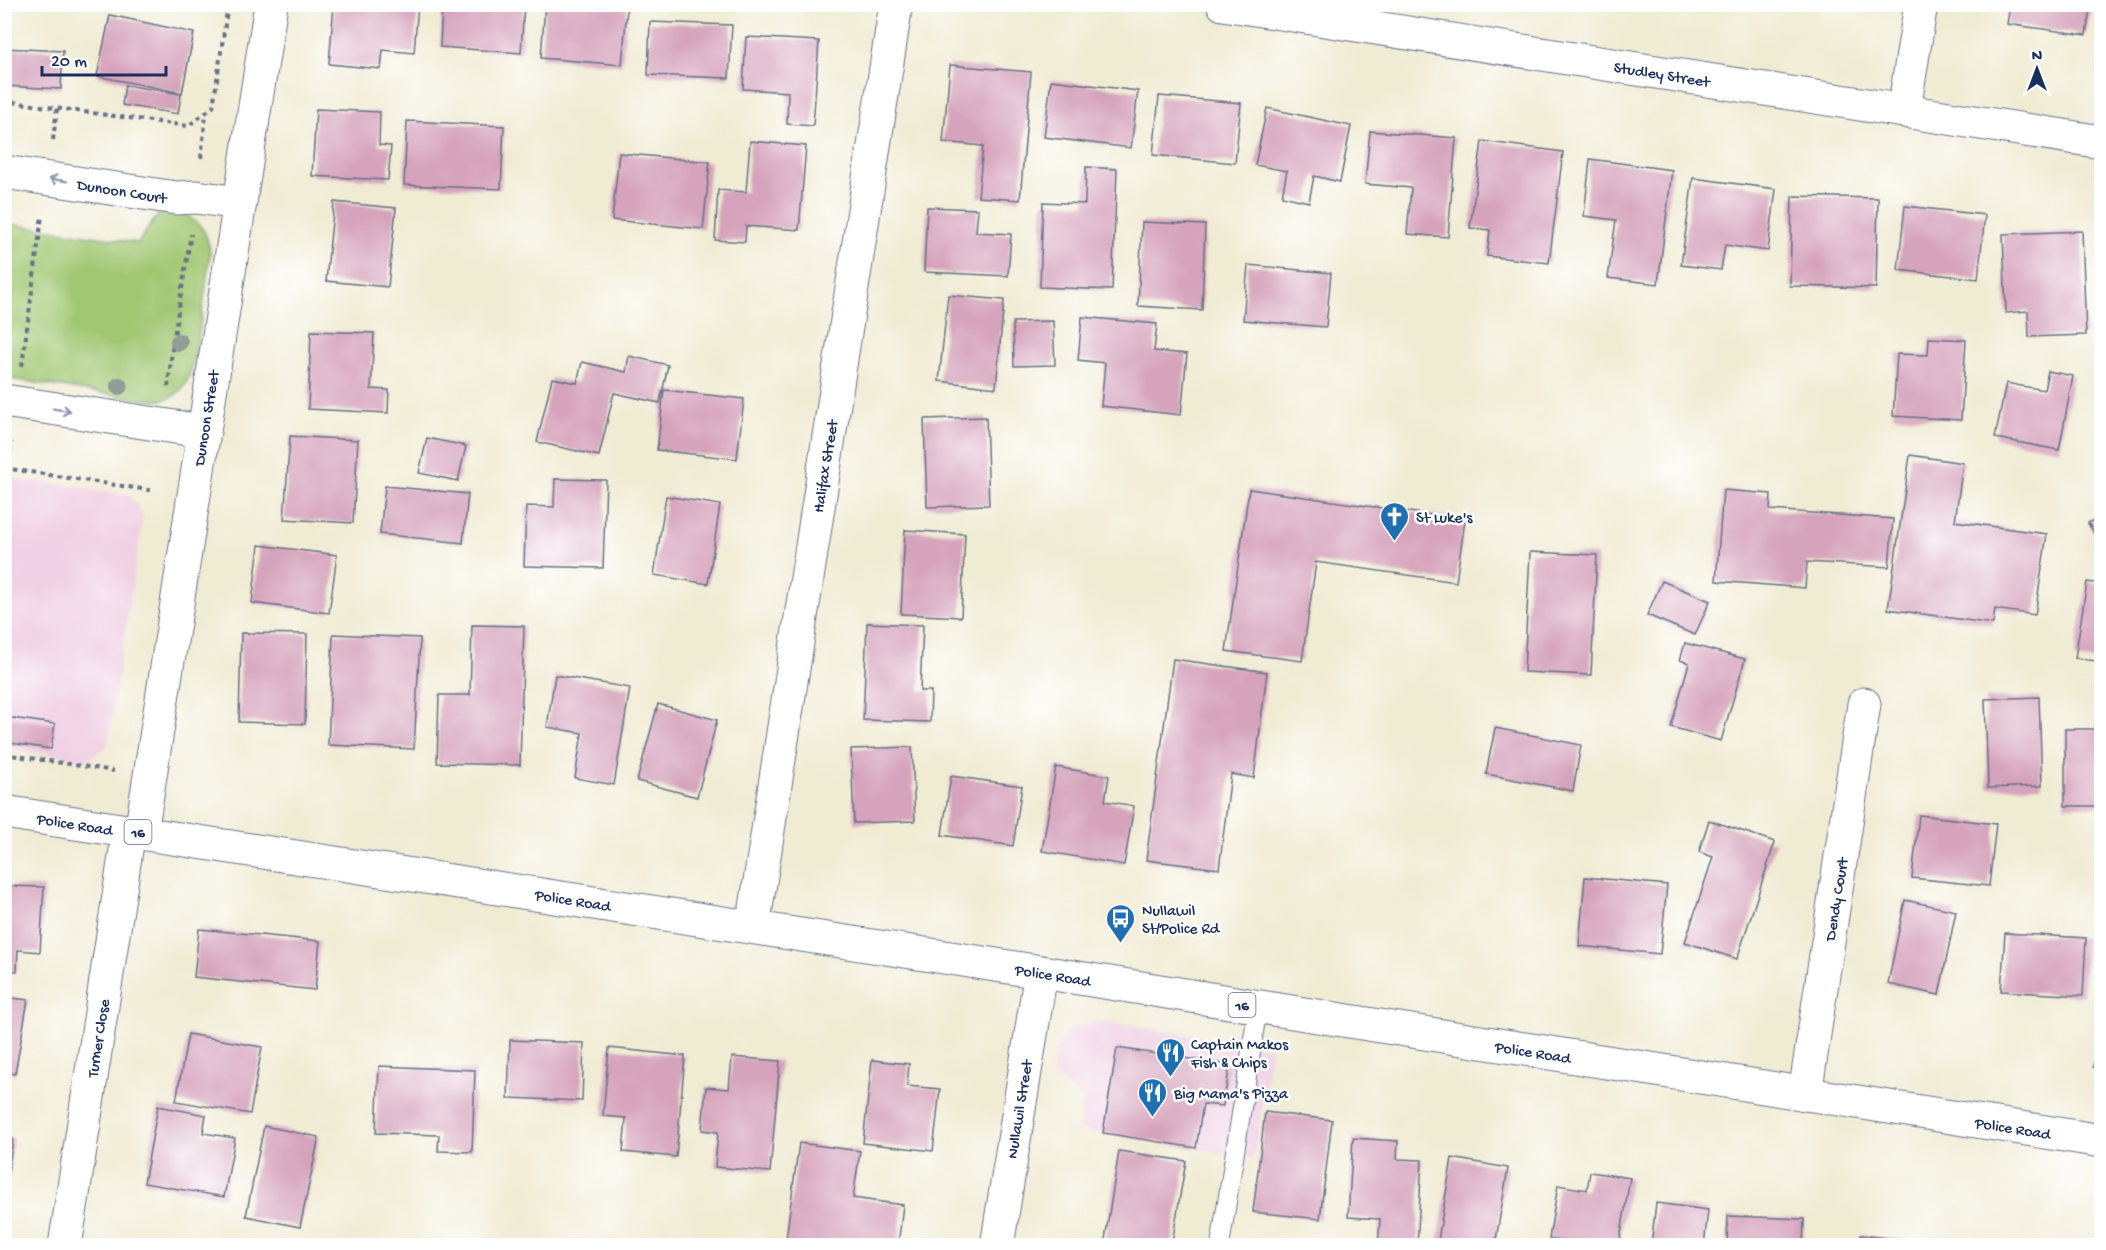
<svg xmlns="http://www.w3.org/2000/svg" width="2106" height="1250" viewBox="0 0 2106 1250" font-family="'Gochi Hand',sans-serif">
  <rect width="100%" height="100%" fill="#fff"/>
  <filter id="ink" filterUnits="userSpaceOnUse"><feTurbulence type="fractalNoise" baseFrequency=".0167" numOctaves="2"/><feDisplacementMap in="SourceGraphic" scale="12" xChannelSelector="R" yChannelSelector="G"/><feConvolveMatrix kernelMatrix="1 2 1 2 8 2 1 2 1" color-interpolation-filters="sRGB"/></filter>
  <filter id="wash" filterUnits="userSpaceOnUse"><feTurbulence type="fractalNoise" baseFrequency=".008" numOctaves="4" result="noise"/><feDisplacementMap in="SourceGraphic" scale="24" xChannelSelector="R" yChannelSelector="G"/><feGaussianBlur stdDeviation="1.35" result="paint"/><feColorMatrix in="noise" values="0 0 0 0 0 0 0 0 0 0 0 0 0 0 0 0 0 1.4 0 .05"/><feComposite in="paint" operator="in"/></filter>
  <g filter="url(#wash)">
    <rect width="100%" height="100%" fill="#f0ebd3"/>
    <!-- built -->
    <g fill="#f0d0e4">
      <path d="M4,477l125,18 14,21 -36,230 -20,14 -82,-12z"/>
      <path d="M1093,1022h11l167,25 -17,111 -175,-28 4,-31 -32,-26 2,-17 10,-19 7,-8z"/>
    </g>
    <!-- green -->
    <path fill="#a1c772" stroke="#5e7b68" stroke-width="1.5" d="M162,209c28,5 46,14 48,45 -4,27 -13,115 -26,132 -9,12 -18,14 -32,15l-147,-23 -1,-155 134,20z"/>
    <g id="blocks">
      <!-- building -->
      <g fill="#d5a3bb">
        <path d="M334,4h84l-4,49 -31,-3 -2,19 -52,-5z"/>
        <path d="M442,4h82l-3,49 -81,-6z"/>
        <path d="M545,4h33l49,5 -5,56 -81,-7z"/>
        <path d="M2010,5h81l-5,30 -79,-11z"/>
        <path d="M110,15l84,18 -12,60 -85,-17z"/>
        <path d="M650,22l82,3 -3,53 -81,-3z"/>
        <path d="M746,37l73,4 -6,85 -26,-2 1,-32 -45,-3z"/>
        <path d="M4,48l59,3 -2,38 -57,-3z"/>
        <path d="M950,65l81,7 -11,128 -42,-3 5,-51 -40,-4z"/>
        <path d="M1051,80l87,11 -7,57 -87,-11z"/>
        <path d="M125,85l56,9 -3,20 -56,-9z"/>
        <path d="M1159,96l82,7 -6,60 -82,-8z"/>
        <path d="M1267,108l84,18 -11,56 -26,-6 -5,26 -27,-6 5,-25 -32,-6z"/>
        <path d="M316,109l64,3 -1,33 12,1 -3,34 -76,-4z"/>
        <path d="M407,121l97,5 -3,63 -97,-4z"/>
        <path d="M1370,131l86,7 -8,99 -41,-3 4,-46 -46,-4z"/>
        <path d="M750,141l56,5 -7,84 -53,-4 -1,16 -30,-2 3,-50 28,2z"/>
        <path d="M1482,141l81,11 -14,111 -62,-7 3,-26 -20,-2z"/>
        <path d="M619,153l91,9 -7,67 -91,-9z"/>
        <path d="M1590,159l82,11 -14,114 -50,-6 8,-58 -32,-4z"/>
        <path d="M1086,167l31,2 -5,121 -72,-3 3,-85 42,2z"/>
        <path d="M1693,178l83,11 -8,62 -43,-6 -4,25 -40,-5z"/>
        <path d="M1792,196l86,2 -2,90 -86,-2z"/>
        <path d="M334,202l62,6 -8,79 -62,-6z"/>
        <path d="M1905,206l80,9 -7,64 -80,-9z"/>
        <path d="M927,207l51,2 -2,23 35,2 -3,42 -84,-4z"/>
        <path d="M1142,222l63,3 -3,85 -64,-4z"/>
        <path d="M2082,231l4,104 -57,2 -1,-26 -22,2 -3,-79z"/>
        <path d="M1248,265l83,8 -5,54 -83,-7z"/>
        <path d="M948,295l56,5 -8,88 -57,-7z"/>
        <path d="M1082,317l75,7 -3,27 33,3 -6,61 -80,-9 4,-43 -27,-3z"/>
        <path d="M1053,321l2,44 -41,1 -1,-44z"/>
        <path d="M311,331l63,2 -3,56 18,1 -1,23 -80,-4z"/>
        <path d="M1929,338l37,2 -5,80 -68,-4 4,-62 31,1z"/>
        <path d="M629,356l39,9 -8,38 -46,-10 -15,63 -62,-14 15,-64 25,5 5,-21 44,10z"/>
        <path d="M2048,371l25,5 -14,74 -64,-12 11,-55 38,7z"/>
        <path d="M664,390l80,9 -7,60 -80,-9z"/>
        <path d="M986,417l3,88 -62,2 -3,-88z"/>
        <path d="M290,436l68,4 -5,83 -69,-4z"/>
        <path d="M427,438l39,8 -8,35 -39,-8z"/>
        <path d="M1910,455l53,8 -8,58 92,13 -12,81 -40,-6 -2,15 -105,-15z"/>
        <path d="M555,479l51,1 -3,88 -79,-2 2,-60 28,1z"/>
        <path d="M385,486l83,8 -5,49 -83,-9z"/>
        <path d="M1249,489l216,31 -9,62 -140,-20 -14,99 -76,-10z"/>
        <path d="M1723,490l48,4 -1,16 123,9 -4,48 -82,-5 -2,26 -89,-7z"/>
        <path d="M666,496l54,9 -12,79 -54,-9z"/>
        <path d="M2102,515v31l-14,-23z"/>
        <path d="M905,530l60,4 -4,83 -60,-3z"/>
        <path d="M259,545l78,10 -8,58 -77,-10z"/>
        <path d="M1530,552l67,3 -6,120 -67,-3z"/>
        <path d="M1662,581l48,20 -15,34 -48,-20z"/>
        <path d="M2087,582l15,2v78l-27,-4z"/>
        <path d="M867,623l56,2 -3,66h11l-1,31 -67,-2z"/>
        <path d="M472,625l52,1 -4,139 -83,-2 2,-68h31z"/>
        <path d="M241,633l66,1 -2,90 -66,-2z"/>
        <path d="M333,634l87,4 -6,111 -86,-4z"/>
        <path d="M1685,643l60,16 -24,82 -50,-14 18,-64 -9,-3z"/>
        <path d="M1173,659l94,13 -13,106 -23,-4 -12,95 -73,-9z"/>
        <path d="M555,675l75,13 -16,97 -39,-7 7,-45 -35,-6z"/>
        <path d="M2039,697l3,89 -54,2 -3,-89z"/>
        <path d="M658,704l59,16 -20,77 -60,-16z"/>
        <path d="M4,717l51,7 -4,25 -47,-7z"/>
        <path d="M1495,728l86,17 -8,46 -87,-17z"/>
        <rect x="2065" y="729" width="37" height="77"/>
        <path d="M912,747l3,74 -61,2 -3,-74z"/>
        <path d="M1056,767l53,9 -4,25 29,5 -10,59 -82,-14z"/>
        <path d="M951,776l71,10 -9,60 -71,-11z"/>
        <path d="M1919,815l77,9 -7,62 -77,-8z"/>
        <path d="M1709,820l66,22 -38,117 -52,-17 28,-85 -14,-5z"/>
        <path d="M1585,877l82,8 -7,69 -81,-8z"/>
        <path d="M4,886l40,1 -4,65 -22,-2 -1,21h-13z"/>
        <path d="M1905,900l51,11 -17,84 -51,-11z"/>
        <path d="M199,929l121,12 -5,49 -121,-13z"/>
        <path d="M2005,933l81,5 -3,58 -82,-5z"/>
        <path d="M4,997l24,3 -13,74 -11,-2z"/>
        <path d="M2100,1027h2v41l-9,-1z"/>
        <path d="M188,1034l74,13 -12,67 -74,-13z"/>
        <path d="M510,1040l74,3 -2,58 -74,-3z"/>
        <path d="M609,1048l76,8 -9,101 -53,-5 3,-34 -23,-2z"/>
        <path d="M1117,1048l113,17 -7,41 -20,-2 -7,44 -93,-15z"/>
        <path d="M732,1057l48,4 -10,111 -55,-5 3,-35 -16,-2 4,-43 23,2z"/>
        <path d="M872,1060l37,4 -2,22 33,3 -7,62 -70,-8z"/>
        <path d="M379,1066l96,4 -3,82 -34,-1 1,-16 -63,-2z"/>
        <path d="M158,1106l48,9 -3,18 32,5 -11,59 -80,-14z"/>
        <path d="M1265,1112l67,8 -12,99 -67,-7z"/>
        <path d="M264,1126l55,11 -19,90 -54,-11z"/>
        <path d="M4,1138l9,1 -6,41 -3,-1z"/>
        <path d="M1353,1138l45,3 -1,18 25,1 -5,86h-39l2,-27 -32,-2z"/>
        <path d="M799,1143l61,8 -7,47 50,7 -5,41h-113z"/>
        <path d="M1119,1151l67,10 -14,82 8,3h-76z"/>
        <path d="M1452,1158l56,10 -13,78h-58z"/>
        <path d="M1590,1172l40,6 -11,68h-31l-39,-7 9,-54 29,5z"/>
        <path d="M1656,1203l52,7 -4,36h-53z"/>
        <path d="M1728,1216l76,3 -1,27h-76z"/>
        <path d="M1861,1235l76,9v2h-77z"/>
      </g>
    </g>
  </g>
  <g filter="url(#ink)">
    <use href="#blocks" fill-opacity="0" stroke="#667187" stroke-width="1.5"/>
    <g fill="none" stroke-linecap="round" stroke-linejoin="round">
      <defs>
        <path id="service" d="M1220,1246l38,-239"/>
        <g id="minor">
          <path d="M1223,4l879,138"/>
          <path d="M1904,110l17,-106"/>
          <path d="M4,172l172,26 20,-1 44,6"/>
          <path d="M4,401l198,30"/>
          <path d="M141,833l130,-829"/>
          <path d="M753,927l143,-923"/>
          <path d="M1805,1094l59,-390"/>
          <path d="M65,1246l64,-415"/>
          <path d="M997,1246l44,-274"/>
        </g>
        <path id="primary" d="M4,812l1037,160 1061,169"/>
      </defs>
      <!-- service casing -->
      <use href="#service" stroke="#667187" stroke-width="20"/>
      <!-- minor casing -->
      <use href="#minor" stroke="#667187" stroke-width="35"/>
      <!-- primary casing -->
      <use href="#primary" stroke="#667187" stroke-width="35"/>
      <!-- path -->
      <g stroke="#667187" stroke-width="4" stroke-dasharray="4.5 4.5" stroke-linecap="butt">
        <path d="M4,101l184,25 25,-19 15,-103"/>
        <path d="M53,140l4,-32"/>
        <path d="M201,158l5,-44"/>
        <path d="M22,366l20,-150"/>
        <path d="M168,387l5,-45 18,-108"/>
        <path d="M4,468l151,23"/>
        <path d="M7,469l5,-27"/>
        <path d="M4,754l110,17"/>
      </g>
      <!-- service -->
      <use href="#service" stroke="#fff" stroke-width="18"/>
      <!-- minor -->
      <use href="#minor" stroke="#fff" stroke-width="33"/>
      <!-- primary -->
      <use href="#primary" stroke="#fff" stroke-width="33"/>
    </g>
    <!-- trees -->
    <g fill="#919d96">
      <circle cx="179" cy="342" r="9"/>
      <circle cx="119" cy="386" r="9"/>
    </g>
    <!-- one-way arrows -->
    <defs><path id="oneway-shaft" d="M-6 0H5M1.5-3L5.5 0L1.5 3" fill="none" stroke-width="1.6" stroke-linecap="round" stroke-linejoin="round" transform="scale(1.5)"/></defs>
    <g stroke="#8d97ae">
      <use href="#oneway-shaft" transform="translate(58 180) rotate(-171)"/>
      <use href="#oneway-shaft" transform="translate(62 410) rotate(9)"/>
    </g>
  </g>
  <!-- icons -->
  <defs>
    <symbol id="church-pin" viewBox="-11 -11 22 30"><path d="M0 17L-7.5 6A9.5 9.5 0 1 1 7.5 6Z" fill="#1f6fb2" stroke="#fff"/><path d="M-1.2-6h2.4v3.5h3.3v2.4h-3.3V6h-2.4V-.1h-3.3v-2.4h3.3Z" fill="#fff"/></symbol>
    <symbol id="bus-pin" viewBox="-11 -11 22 30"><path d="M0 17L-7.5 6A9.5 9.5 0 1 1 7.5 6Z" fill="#1f6fb2" stroke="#fff"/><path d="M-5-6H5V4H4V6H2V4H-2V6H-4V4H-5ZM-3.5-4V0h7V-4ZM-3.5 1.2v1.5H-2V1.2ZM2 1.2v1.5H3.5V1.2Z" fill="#fff"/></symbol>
    <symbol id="restaurant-pin" viewBox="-11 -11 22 30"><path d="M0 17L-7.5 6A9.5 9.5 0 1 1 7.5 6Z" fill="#1f6fb2" stroke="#fff"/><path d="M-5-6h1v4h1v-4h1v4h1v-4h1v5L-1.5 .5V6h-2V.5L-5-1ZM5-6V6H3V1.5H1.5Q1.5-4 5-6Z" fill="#fff"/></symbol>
  </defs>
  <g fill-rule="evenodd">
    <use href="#church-pin" x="1378" y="500" width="33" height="45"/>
    <use href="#bus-pin" x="1104" y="902" width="33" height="45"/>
    <use href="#restaurant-pin" x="1154" y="1036" width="33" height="45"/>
    <use href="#restaurant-pin" x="1136" y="1076" width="33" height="45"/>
  </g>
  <g text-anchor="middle" stroke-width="5" stroke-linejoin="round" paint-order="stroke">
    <!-- shield labels -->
    <g fill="#fff" stroke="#5f6d8e" stroke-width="1.5">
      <rect x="124.5" y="820" width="27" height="24" rx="4.5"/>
      <rect x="1228.5" y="993" width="27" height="24" rx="4.5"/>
    </g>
    <g font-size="15" font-weight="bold" fill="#1b2f5e">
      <text x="138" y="837">16</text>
      <text x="1242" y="1010">16</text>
    </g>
    <!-- street labels -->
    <g font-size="16" fill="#1b2f5e" stroke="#fff">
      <text transform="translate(1662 73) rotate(9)" y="6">Studley Street</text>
      <text transform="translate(122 190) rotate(9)" y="6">Dunoon Court</text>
      <text transform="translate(205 418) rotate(-81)" y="6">Dunoon Street</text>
      <text transform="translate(824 466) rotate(-81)" y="6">Halifax Street</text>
      <text transform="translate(75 823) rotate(9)" y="6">Police Road</text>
      <text transform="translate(573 899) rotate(9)" y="6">Police Road</text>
      <text transform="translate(1835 899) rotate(-81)" y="6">Dendy Court</text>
      <text transform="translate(1053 974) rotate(9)" y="6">Police Road</text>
      <text transform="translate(97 1038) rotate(-81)" y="6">Turner Close</text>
      <text transform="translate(1533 1051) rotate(9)" y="6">Police Road</text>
      <text transform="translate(1018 1109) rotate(-81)" y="6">Nullawil Street</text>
      <text transform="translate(2013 1127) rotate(9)" y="6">Police Road</text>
    </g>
    <!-- poi labels -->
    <g font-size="16" fill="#1b2f5e" stroke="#fff" text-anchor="start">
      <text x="1416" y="522">St Luke's</text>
      <text x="1142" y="915">Nullawil<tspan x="1142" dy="18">St/Police Rd</tspan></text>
      <text x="1191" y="1049">Captain Makos<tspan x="1191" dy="18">Fish &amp; Chips</tspan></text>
      <text x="1174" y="1098">Big Mama's Pizza</text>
    </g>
  </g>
  <!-- margin -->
  <rect width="2106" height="1250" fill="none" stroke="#fff" stroke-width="24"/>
  <!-- north arrow -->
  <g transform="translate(2037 69)" stroke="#ffffff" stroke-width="4.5" paint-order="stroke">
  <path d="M0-4.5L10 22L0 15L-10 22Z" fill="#1b2f5e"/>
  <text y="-9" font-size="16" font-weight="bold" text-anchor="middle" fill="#1b2f5e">N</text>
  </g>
  <!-- scale -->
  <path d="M42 66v9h124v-9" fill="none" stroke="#1b2f5e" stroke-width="3"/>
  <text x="51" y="66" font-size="18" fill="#1b2f5e" stroke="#ffffff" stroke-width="4.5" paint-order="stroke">20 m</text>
</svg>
